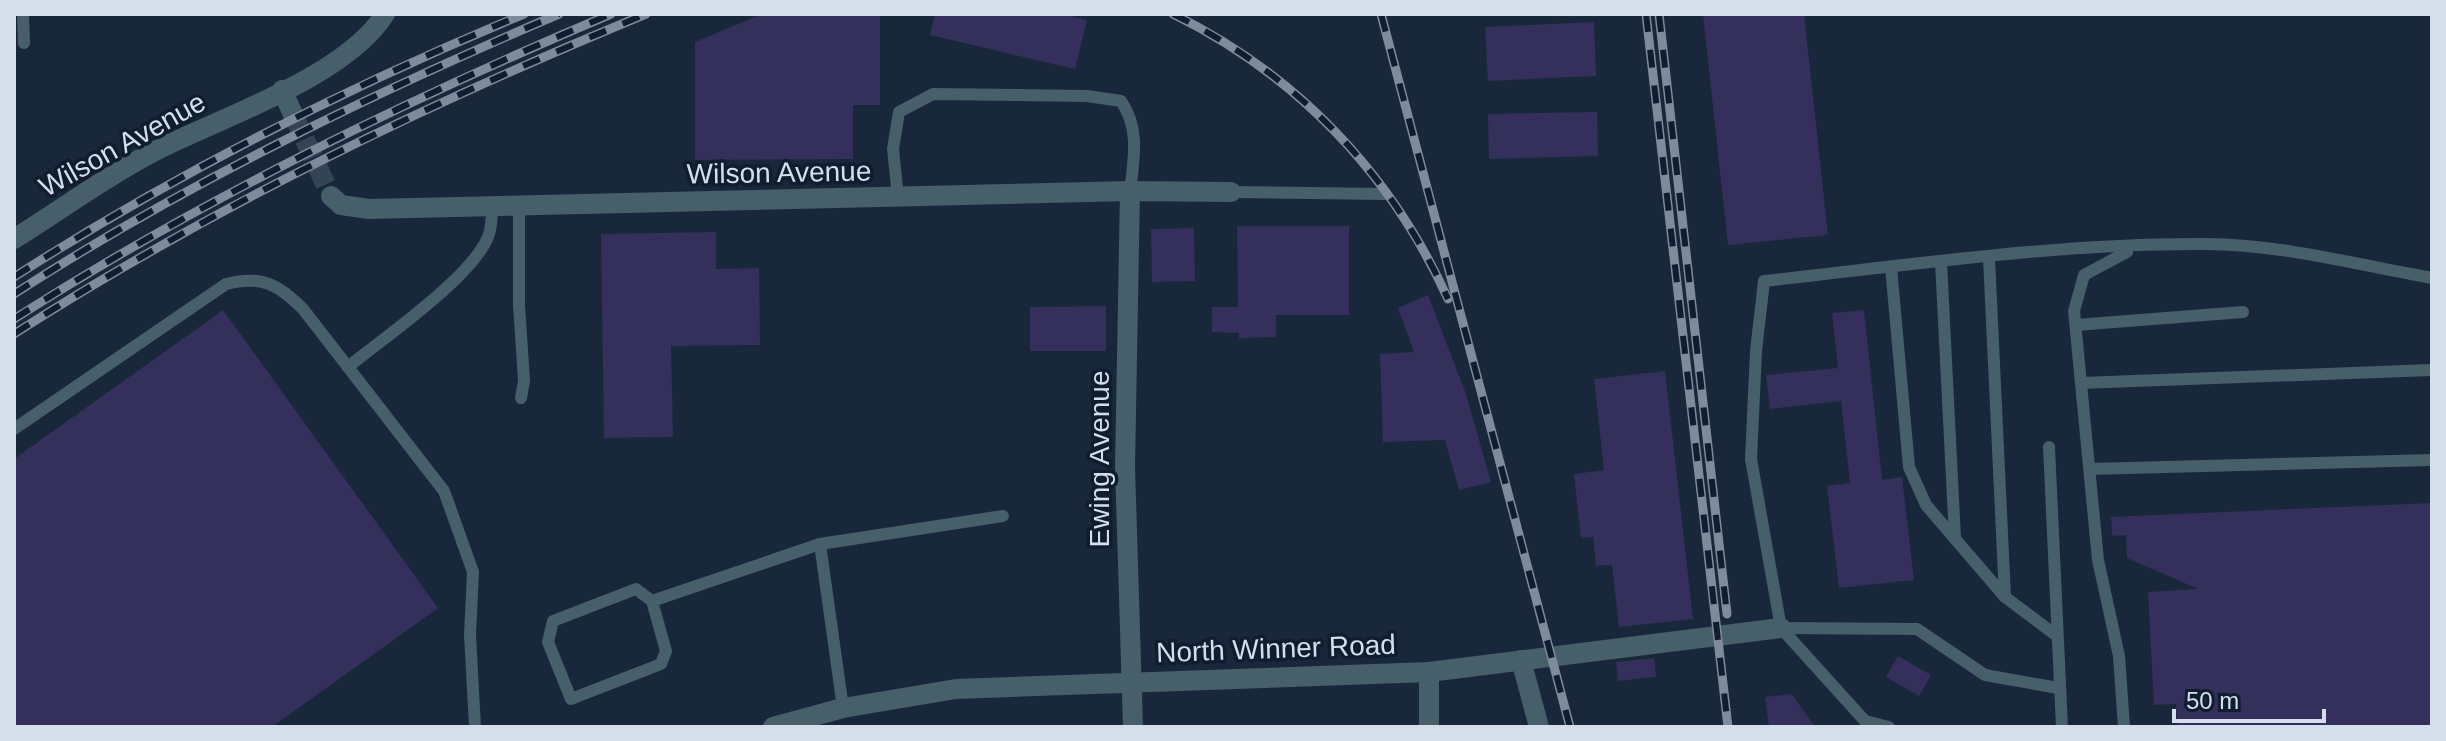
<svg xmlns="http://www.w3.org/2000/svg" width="2446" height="741" viewBox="0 0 2446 741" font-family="Arial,sans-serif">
  <rect width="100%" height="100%" fill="#18273a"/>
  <!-- building -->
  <g fill="#34305b">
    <path d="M762,14h118v91h-27v54l-158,1v-118z"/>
    <path d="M935,14h128l24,6 -12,49 -145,-34z"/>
    <path d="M1703,14h101l24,221 -100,10z"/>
    <path d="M1594,22l2,54 -108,5 -3,-54z"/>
    <path d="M1597,112l1,44 -109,3 -1,-45z"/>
    <path d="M1237,226h112v89h-73v22l-37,1v-5l-27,-1v-25h26z"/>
    <path d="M1194,228l1,53 -43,1 -1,-53z"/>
    <path d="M716,232v37l43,-1 1,77 -89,1 2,91 -69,1 -3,-204z"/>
    <path d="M1428,295l38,99 25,88 -32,8 -14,-50 -62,2 -3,-88 34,-2 -16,-44z"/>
    <path d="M1106,306v45h-76v-44z"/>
    <path d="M223,310l215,298 -166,119h-258v-268z"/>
    <path d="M1864,310l18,170 20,-3 12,103 -75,8 -12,-102 23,-3 -9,-82 -71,8 -4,-34 72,-7 -6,-55z"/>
    <path d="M1665,371l28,248 -74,8 -7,-62 -16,1 -3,-29 -12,1 -7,-64 30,-4 -10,-91z"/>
    <path d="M2432,503v224h-255l-1,-23 -22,1 -6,-113 50,-3 -71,-31 -1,-23 -14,1 -1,-19z"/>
    <path d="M1898,656l33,19 -12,21 -33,-19z"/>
    <path d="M1654,658l2,19 -38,4 -2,-19z"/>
    <path d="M1792,694l23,33h-46l-4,-30z"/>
  </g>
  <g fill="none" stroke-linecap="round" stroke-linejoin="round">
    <!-- minor-tunnel -->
    <path stroke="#344355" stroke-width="20" stroke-dasharray="20 10" stroke-linecap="butt" d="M292,112l39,84"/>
    <!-- service -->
    <g stroke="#465f69" stroke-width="12">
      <path d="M23,14l1,29"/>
      <path d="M1231,192l153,2"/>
      <path d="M898,197l-5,-48 6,-37 34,-18 154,2 34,5c19,27 13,58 9,90"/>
      <path d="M519,206v99l5,76 -3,17"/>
      <path d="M1989,258l16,339"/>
      <path d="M1941,262l14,276"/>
      <path d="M1891,267l18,200 17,38 79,92 52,39"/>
      <path d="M2076,325l167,-13"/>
      <path d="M348,367c37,-30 123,-89 140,-130 4,-9 3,-21 5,-31"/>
      <path d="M2081,383l351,-13"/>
      <path d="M14,429l212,-145c35,-9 52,0 77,25l141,182 29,81 -3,63 5,92"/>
      <path d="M2049,447l13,280"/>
      <path d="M2090,469l342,-9"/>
      <path d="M652,601l14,50 -5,13 -90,35 -23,-57 5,-21 83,-32 16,12 168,-57"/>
      <path d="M1781,628l136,1 68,46 73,13"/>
      <path d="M843,708l-23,-164 183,-28"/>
      <path d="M1889,727l-24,-6 -84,-93 -30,-169 5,-108 8,-70c146,-16 294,-38 441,-37 75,0 153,21 227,34"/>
      <path d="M2124,727l-5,-71 -21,-96 -24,-249 10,-36 43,-23"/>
    </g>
    <!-- minor -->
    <g stroke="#465f69" stroke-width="20">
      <path d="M282,90l10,22"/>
      <path d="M1130,191l-5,276 8,260"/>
      <path d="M331,196l10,9 28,4 761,-18 101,1"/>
      <path d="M14,239c47,-29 92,-63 141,-88 67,-34 190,-74 230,-137"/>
      <path d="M1521,660l18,67"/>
      <path d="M773,727l70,-19 113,-19 473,-17 352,-44"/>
      <path d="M1429,727v-55"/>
    </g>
    <defs>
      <g id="rail">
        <path d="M1173,14c124,61 218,159 275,285"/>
        <path d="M1381,14l189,713"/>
        <path d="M1646,14l82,713"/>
        <path d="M1659,14l68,600"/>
        <path d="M14,277c161,-103 333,-190 510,-263"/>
        <path d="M14,294c172,-111 357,-200 545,-280"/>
        <path d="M14,319c190,-121 390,-218 597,-305"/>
        <path d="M14,334c200,-128 413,-230 632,-320"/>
      </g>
    </defs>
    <!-- rail casing -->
    <use href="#rail" stroke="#7e8b9a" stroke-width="9"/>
    <!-- rail -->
    <use href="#rail" stroke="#0f1d2f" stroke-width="6" stroke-dasharray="18" stroke-linecap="butt"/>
  </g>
  <g text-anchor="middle" stroke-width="7" stroke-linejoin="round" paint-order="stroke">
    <!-- street labels -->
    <g font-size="28" fill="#d5dfec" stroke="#0f1d2f">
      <text transform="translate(122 144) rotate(-29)" y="10">Wilson Avenue</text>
      <text transform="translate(779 172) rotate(-1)" y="10">Wilson Avenue</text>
      <text transform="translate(1099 459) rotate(-90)" y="10">Ewing Avenue</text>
      <text transform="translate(1276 648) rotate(-2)" y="10">North Winner Road</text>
    </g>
  </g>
  <!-- border -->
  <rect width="2446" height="741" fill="none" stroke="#d5dfec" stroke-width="32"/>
  <!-- scale -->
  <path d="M2174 709v12h150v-12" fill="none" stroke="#d5dfec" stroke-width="4"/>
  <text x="2186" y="709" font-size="24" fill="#d5dfec" stroke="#0f1d2f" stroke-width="6" paint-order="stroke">50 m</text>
</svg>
